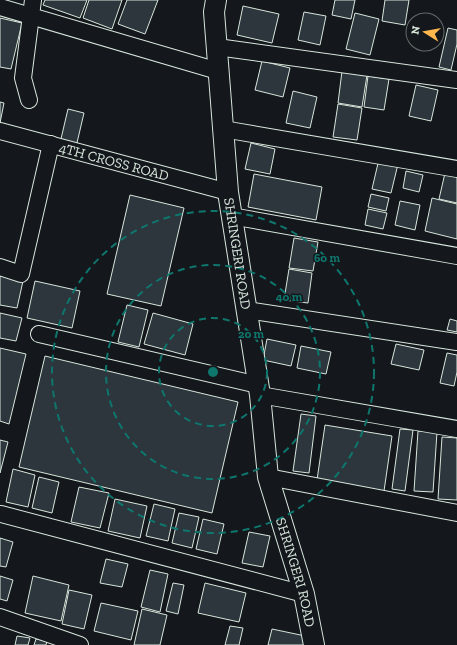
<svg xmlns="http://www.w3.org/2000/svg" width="457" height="645" viewBox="0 0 457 645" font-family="'Zilla Slab',serif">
  <rect width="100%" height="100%" fill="#14181c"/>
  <!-- building -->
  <g fill="#2c363c" stroke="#d8e6dc">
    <path d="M45,0h42l-7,18 -37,-13z"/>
    <path d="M89,0h33l-10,29 -29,-11z"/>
    <path d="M127,0h31l-13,34 -27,-10z"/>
    <path d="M335,0h20l-4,19 -19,-4z"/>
    <path d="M385,0h24l-4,25 -23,-4z"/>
    <path d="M243,6l36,8 -7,29 -35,-8z"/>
    <path d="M304,12l22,4 -6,29 -22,-5z"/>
    <path d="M355,13l24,6 -9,36 -24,-6z"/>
    <path d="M0,18l22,5 -11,46 -11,-2z"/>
    <path d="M448,28l9,2v14l-6,26 -12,-3z"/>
    <path d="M262,61l28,7 -7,29 -28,-7z"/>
    <path d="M342,71l25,4 -5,32 -24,-4z"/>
    <path d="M368,76l21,3 -5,31 -20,-3z"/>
    <path d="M416,85l22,5 -7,31 -22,-5z"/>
    <path d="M293,91l24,6 -7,31 -24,-5z"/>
    <path d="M0,102l4,1 -4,20z"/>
    <path d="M338,104l24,4 -5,32 -24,-3z"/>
    <path d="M68,109l16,4 -8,34 -16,-4z"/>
    <path d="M251,143l24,6 -5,25 -25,-5z"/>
    <path d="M379,159l19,5 -7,29 -19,-4z"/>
    <path d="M406,171l17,4 -4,17 -16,-4z"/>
    <path d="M445,173l12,3v27l-18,-4z"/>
    <path d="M254,174l68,13 -6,33 -68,-13z"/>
    <path d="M371,194l18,4 -3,13 -18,-4z"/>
    <path d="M130,195l54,13 -23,98 -54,-12z"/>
    <path d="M432,198l25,6v35l-32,-8z"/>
    <path d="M400,201l20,4 -5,25 -20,-5z"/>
    <path d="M368,209l19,4 -4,16 -18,-4z"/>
    <path d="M294,238l24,4 -5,29 -24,-3z"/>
    <path d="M289,269l23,4 -4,30 -24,-3z"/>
    <path d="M0,276l23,5 -6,27 -17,-3z"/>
    <path d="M35,281l45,10 -8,37 -45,-10z"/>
    <path d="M127,305l21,5 -9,37 -21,-5z"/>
    <path d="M0,313l22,5 -6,23 -16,-3z"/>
    <path d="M153,313l40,11 -8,31 -41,-11z"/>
    <path d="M450,319l7,2v11l-10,-2z"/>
    <path d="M267,339l29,6 -5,21 -28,-6z"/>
    <path d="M396,344l28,6 -5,20 -28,-6z"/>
    <path d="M301,346l30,6 -5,22 -29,-6z"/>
    <path d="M0,348l26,6 -17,70 -9,-3z"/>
    <path d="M447,353l10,2v17l-3,14 -14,-3z"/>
    <path d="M45,356l193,46 -26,111 -193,-46z"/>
    <path d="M301,414l15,2 -7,57 -16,-2z"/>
    <path d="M325,425l67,11 -8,55 -67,-11z"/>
    <path d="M400,429l13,1 -8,61 -13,-2z"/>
    <path d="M418,431l19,1 -4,60 -19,-1z"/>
    <path d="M442,437l15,1v62l-19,-1z"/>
    <path d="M0,440l8,2 -8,31z"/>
    <path d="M13,469l22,6 -7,32 -22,-5z"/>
    <path d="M39,477l20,5 -7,31 -20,-5z"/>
    <path d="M79,487l30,6 -9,35 -29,-6z"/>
    <path d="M115,499l32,7 -7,32 -32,-7z"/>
    <path d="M154,504l21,5 -7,32 -22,-5z"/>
    <path d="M179,513l20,4 -7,31 -20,-5z"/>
    <path d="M203,519l21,5 -7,30 -21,-5z"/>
    <path d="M249,532l21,4 -7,31 -21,-4z"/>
    <path d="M0,538l13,4 -7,25 -6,-1z"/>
    <path d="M106,559l22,5 -6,23 -22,-4z"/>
    <path d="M150,570l18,4 -8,38 -19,-5z"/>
    <path d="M0,576l13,4 -6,21 -7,-2z"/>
    <path d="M33,576l36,9 -8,36 -36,-8z"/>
    <path d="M173,583l11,2 -6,29 -12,-3z"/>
    <path d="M205,583l41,10 -7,29 -41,-9z"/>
    <path d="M69,590l23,5 -8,34 -22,-5z"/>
    <path d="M101,603l37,8 -7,29 -37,-9z"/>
    <path d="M142,609l25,6 -7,30h-26z"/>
    <path d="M230,626l13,2 -4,17h-14z"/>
    <path d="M272,629l38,8 -2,8h-40z"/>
    <path d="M17,636l13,2 -2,7h-13z"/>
    <path d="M36,639l11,2 -1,4h-12z"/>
  </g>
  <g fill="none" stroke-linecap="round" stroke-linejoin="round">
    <defs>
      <g id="minor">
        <path d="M0,7l218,64"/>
        <path d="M217,47l240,33"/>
        <path d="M29,100l-6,-22 10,-78"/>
        <path d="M223,129l234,40"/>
        <path id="s1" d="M0,131l228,61"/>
        <path d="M231,216l226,40"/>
        <path d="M0,267l21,7 30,-130"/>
        <path d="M246,310l211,32"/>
        <path d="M39,334l219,51"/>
        <path d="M260,395l197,34"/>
        <path d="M268,477l189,36"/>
        <path d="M1,514l303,80"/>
        <path d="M0,617l80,28"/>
      </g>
      <g id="tertiary">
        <path id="s2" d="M216,0l-2,12 14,180 32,203 8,82 36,117 10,51"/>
      </g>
    </defs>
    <!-- minor casing -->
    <use href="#minor" stroke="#d8e6dc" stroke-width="18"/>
    <!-- tertiary casing -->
    <use href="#tertiary" stroke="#d8e6dc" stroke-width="22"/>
    <!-- minor -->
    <use href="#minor" stroke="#14181c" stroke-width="16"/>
    <!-- tertiary -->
    <use href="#tertiary" stroke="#14181c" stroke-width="20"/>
  </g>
  <!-- distance rings -->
  <g fill="none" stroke="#0f766e" stroke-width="2" stroke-dasharray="7 5">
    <circle cx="213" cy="372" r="54"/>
    <circle cx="213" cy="372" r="107"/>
    <circle cx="213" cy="372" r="161"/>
  </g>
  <g text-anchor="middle" stroke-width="3" stroke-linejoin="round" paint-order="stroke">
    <!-- street labels -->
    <g font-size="14" fill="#d8e6dc" stroke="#14181c">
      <text dy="5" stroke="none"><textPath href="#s1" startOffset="118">4TH CROSS ROAD</textPath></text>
      <text dy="5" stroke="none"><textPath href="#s2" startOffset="255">SHRINGERI ROAD</textPath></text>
      <text dy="5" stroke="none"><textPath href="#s2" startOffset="580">SHRINGERI ROAD</textPath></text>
    </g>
  </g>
  <circle cx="213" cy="372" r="6" fill="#0f766e" stroke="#14181c" stroke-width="2"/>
  <g font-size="12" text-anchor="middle" font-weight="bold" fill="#0f766e" stroke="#14181c" stroke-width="3" stroke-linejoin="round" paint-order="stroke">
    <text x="327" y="262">60 m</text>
    <text x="289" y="301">40 m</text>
    <text x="251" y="338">20 m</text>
  </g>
  <!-- north arrow -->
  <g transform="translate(425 32) rotate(281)"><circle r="19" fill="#14181c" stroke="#626a69"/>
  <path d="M0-3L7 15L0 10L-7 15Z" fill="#ffb74d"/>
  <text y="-6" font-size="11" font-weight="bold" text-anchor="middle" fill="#d8e6dc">N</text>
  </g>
</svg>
